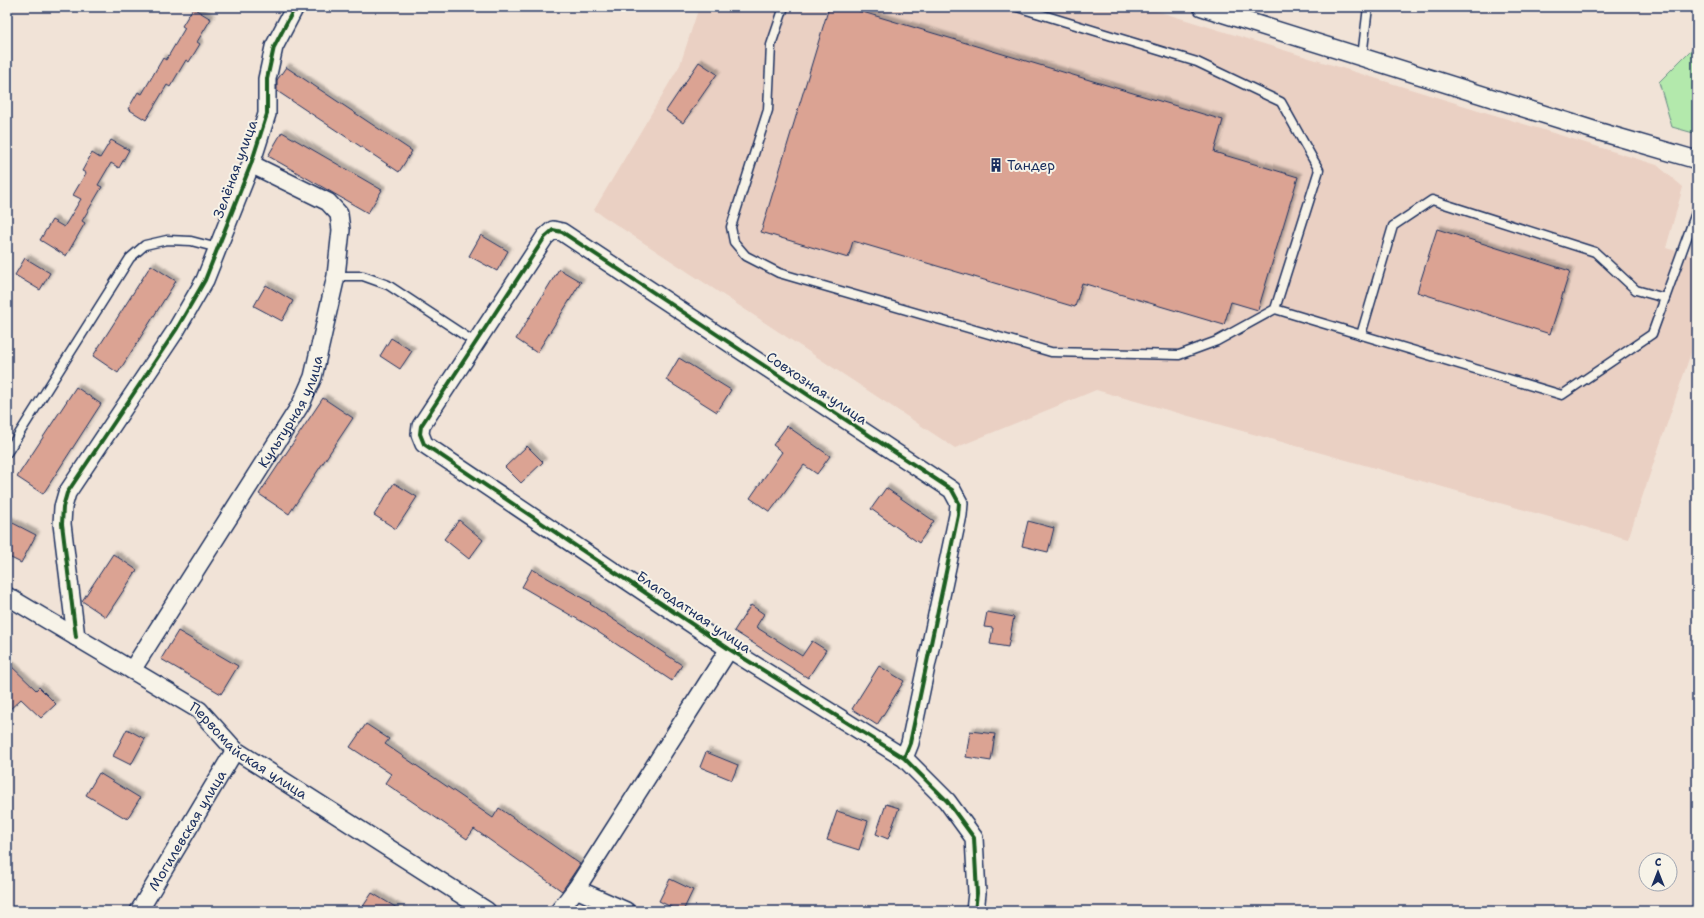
<svg xmlns="http://www.w3.org/2000/svg" width="1704" height="918" viewBox="0 0 1704 918" font-family="'Shantell Sans',sans-serif">
  <defs>
    <filter id="shadow"><feDropShadow dx="3.5" dy="-3.5" stdDeviation="1" flood-color="#0004"/></filter>
  </defs>
  <rect width="100%" height="100%" fill="#f1e3d7"/>
  <filter id="ink" filterUnits="userSpaceOnUse"><feTurbulence type="fractalNoise" baseFrequency=".025" numOctaves="2"/><feDisplacementMap in="SourceGraphic" scale="8" xChannelSelector="R" yChannelSelector="G"/><feConvolveMatrix kernelMatrix="1 2 1 2 8 2 1 2 1" color-interpolation-filters="sRGB"/></filter>
  <g filter="url(#ink)">
    <!-- built -->
    <path fill="#ead0c3" d="M699,7h445l513,158 26,22 -17,61 31,9v78l-69,204 -532,-149 -141,58 -361,-238 86,-145z"/>
    <!-- green -->
    <path fill="#b3e9ac" stroke="#678c85" d="M1695,46h2v88l-25,-7 -13,-45z"/>
    <!-- building -->
    <g fill="#dba393" stroke="#1b2f5e" filter="url(#shadow)">
      <path d="M829,7h17l377,113 -9,32 84,25 -40,133 -27,-8 -7,23 -142,-42 -7,24 -222,-66 -5,17 -87,-26z"/>
      <path d="M193,8l18,11 -14,23 3,2 -11,18 -3,-2 -16,27 -3,-2 -21,35 -18,-11 10,-17 4,2 21,-36 3,2 19,-32 -3,-2z"/>
      <path d="M699,62l18,12 -34,49 -17,-12z"/>
      <path d="M286,67l126,84 -13,21 -122,-81v-11z"/>
      <path d="M282,132l100,58 -14,23 -100,-57z"/>
      <path d="M111,140l18,10 -10,18 -8,-5 -13,22 4,2 -20,34 3,2 -19,33 -26,-16 12,-20 12,7 17,-28 -8,-4 13,-22 -4,-2 10,-18 8,5z"/>
      <path d="M1437,229l133,42 -20,63 -133,-42z"/>
      <path d="M481,235l27,16 -11,20 -28,-15z"/>
      <path d="M25,258l25,15 -10,17 -25,-15z"/>
      <path d="M151,265l25,16 -58,92 -25,-17z"/>
      <path d="M559,269l22,13 -44,71 -21,-14z"/>
      <path d="M266,285l27,16 -11,20 -28,-15z"/>
      <path d="M391,338l21,13 -12,18 -20,-13z"/>
      <path d="M679,358l52,32 -14,22 -51,-32z"/>
      <path d="M76,387l25,17 -58,90 -26,-17z"/>
      <path d="M323,398l30,20 -64,96 -30,-20z"/>
      <path d="M787,426l43,30 -13,18 -13,-9 -34,47 -20,-14 32,-46 -9,-7z"/>
      <path d="M527,446l16,16 -22,21 -16,-16z"/>
      <path d="M394,483l23,14 -21,32 -22,-14z"/>
      <path d="M886,488l48,33 -15,22 -48,-34z"/>
      <path d="M7,520l29,15 -15,28 -14,-7z"/>
      <path d="M459,520l24,20 -14,19 -25,-20z"/>
      <path d="M1028,521l26,7 -6,24 -26,-6z"/>
      <path d="M113,554l24,16 -31,47 -24,-16z"/>
      <path d="M532,569l59,34 -1,1 92,61 -10,16 -74,-49v-1l-76,-44z"/>
      <path d="M751,605l13,9 -8,13 46,29 10,-15 14,9 -18,28 -74,-47z"/>
      <path d="M987,612l27,5 -6,30 -18,-3 3,-16 -9,-1z"/>
      <path d="M178,631l60,35 -17,28 -60,-35z"/>
      <path d="M7,662l29,28 3,-3 17,17 -15,14 -20,-19 -14,13z"/>
      <path d="M879,666l25,15 -27,44 -25,-16z"/>
      <path d="M366,724l23,15 -4,5 108,74 6,-10 81,56 -18,27 -88,-62 -7,10 -82,-56 6,-9 -41,-27z"/>
      <path d="M127,729l18,10 -14,26 -18,-9z"/>
      <path d="M970,731l25,3 -4,27 -25,-4z"/>
      <path d="M706,752l32,13 -6,15 -32,-13z"/>
      <path d="M99,773l41,25 -13,21 -41,-24z"/>
      <path d="M886,804l13,4 -11,31 -12,-5z"/>
      <path d="M837,811l31,10 -9,29 -32,-10z"/>
      <path d="M670,879l23,11 -10,21h-4l-20,-10z"/>
      <path d="M372,893l30,18h-42z"/>
    </g>
    <g fill="none" stroke-linecap="round" stroke-linejoin="round">
      <defs>
        <g id="service">
          <path d="M784,7l-13,38 -3,65 -37,117 3,15 12,14 33,17 272,79 128,3 38,-14 58,-32 44,-139 -38,-68 -84,-40 -180,-55"/>
          <path d="M1362,57l6,-50"/>
          <path d="M336,276h27l25,9 88,58"/>
          <path d="M1275,309l287,86 90,-61 45,-124"/>
          <path d="M1361,335l32,-109 39,-26 163,52 41,38 29,8"/>
          <path d="M7,453l123,-195 15,-13 22,-5 24,1 27,7"/>
        </g>
        <g id="minor">
          <path d="M1202,7l395,124 100,29"/>
          <path id="s1" d="M7,596l192,114 36,40 252,161"/>
          <path d="M76,637l-14,-113 1,-17 4,-14 109,-163 29,-50 46,-116 16,-50v-35l7,-32 21,-40"/>
          <path id="s2" d="M132,670l169,-266 12,-27 23,-101 5,-46 -2,-16 -11,-12 -77,-38"/>
          <path d="M904,758l6,-15 48,-228 1,-12 -7,-13 -390,-258 -9,-2 -8,7 -124,189 -1,8 4,10 305,205 175,109 43,43 27,37 3,55 -2,18"/>
          <path d="M576,889l50,22"/>
          <path id="s3" d="M139,911l96,-161"/>
          <path d="M559,911l17,-22 153,-240"/>
        </g>
      </defs>
      <!-- service casing -->
      <use href="#service" stroke="#1b2f5e" stroke-width="11"/>
      <!-- minor casing -->
      <use href="#minor" stroke="#1b2f5e" stroke-width="20"/>
      <!-- service -->
      <use href="#service" stroke="#f7f3e8" stroke-width="8"/>
      <!-- minor -->
      <use href="#minor" stroke="#f7f3e8" stroke-width="17"/>
      <defs>
        <g id="cycleway">
          <path d="M76,637l-14,-113 1,-17 4,-14 109,-163 29,-50 46,-116 16,-50v-35l7,-32 21,-40"/>
          <path d="M904,758l6,-15 48,-228 1,-12 -7,-13 -390,-258 -9,-2 -8,7 -124,189 -1,8 4,10 305,205 175,109 43,43 27,37 3,55 -2,18"/>
        </g>
      </defs>
      <!-- cycleway casing -->
      <use href="#cycleway" stroke="#f7f3e8" stroke-width="6"/>
      <!-- cycleway -->
      <use href="#cycleway" stroke="#1b5e20" stroke-width="4"/>
    </g>
  </g>
  <!-- icons -->
  <defs>
    <symbol id="building-bare" viewBox="-9 -9 18 18"><path d="M-4-6H4V6H1V3H-1V6H-4ZM-2.5-4.3h1.7v1.8h-1.7ZM.8-4.3h1.7v1.8H.8ZM-2.5-1h1.7V.8h-1.7ZM.8-1h1.7V.8H.8Z" fill="#1b2f5e" stroke="#f7f3e8" stroke-width="2.5" paint-order="stroke"/></symbol>
  </defs>
  <g fill-rule="evenodd">
    <use href="#building-bare" x="986" y="155" width="20" height="20"/>
  </g>
  <g text-anchor="middle" stroke-width="4" stroke-linejoin="round" paint-order="stroke">
    <!-- poi labels -->
    <g font-size="14" fill="#1b2f5e" stroke="#f7f3e8" text-anchor="start">
      <text x="1007" y="170">Тандер</text>
    </g>
    <!-- street labels -->
    <g font-size="14" fill="#1b2f5e" stroke="#f7f3e8">
      <text transform="translate(235 169) rotate(-70)" y="5">Зелёная улица</text>
      <text transform="translate(817 388) rotate(34)" y="5">Совхозная улица</text>
      <text dy="5" stroke="none"><textPath href="#s2" startOffset="304">Культурная улица</textPath></text>
      <text transform="translate(694 612) rotate(34)" y="5">Благодатная улица</text>
      <text dy="5" stroke="none"><textPath href="#s1" startOffset="288">Первомайская улица</textPath></text>
      <text dy="5" stroke="none"><textPath href="#s3" startOffset="94">Могилевская улица</textPath></text>
    </g>
  </g>
  <!-- margin -->
  <rect width="1704" height="918" fill="none" stroke="#f7f3e8" stroke-width="24"/>
  <rect x="12" y="12" width="1680" height="894" fill="none" stroke="#1b2f5e" stroke-width="1.5" filter="url(#ink)"/>
  <!-- north arrow -->
  <g transform="translate(1658 872)"><circle r="19" fill="#f7f3e8" stroke="#9fa5b1"/>
  <path d="M0-3L7 15L0 10L-7 15Z" fill="#1b2f5e"/>
  <text y="-6" font-size="11" font-weight="bold" text-anchor="middle" fill="#1b2f5e">С</text>
  </g>
</svg>
